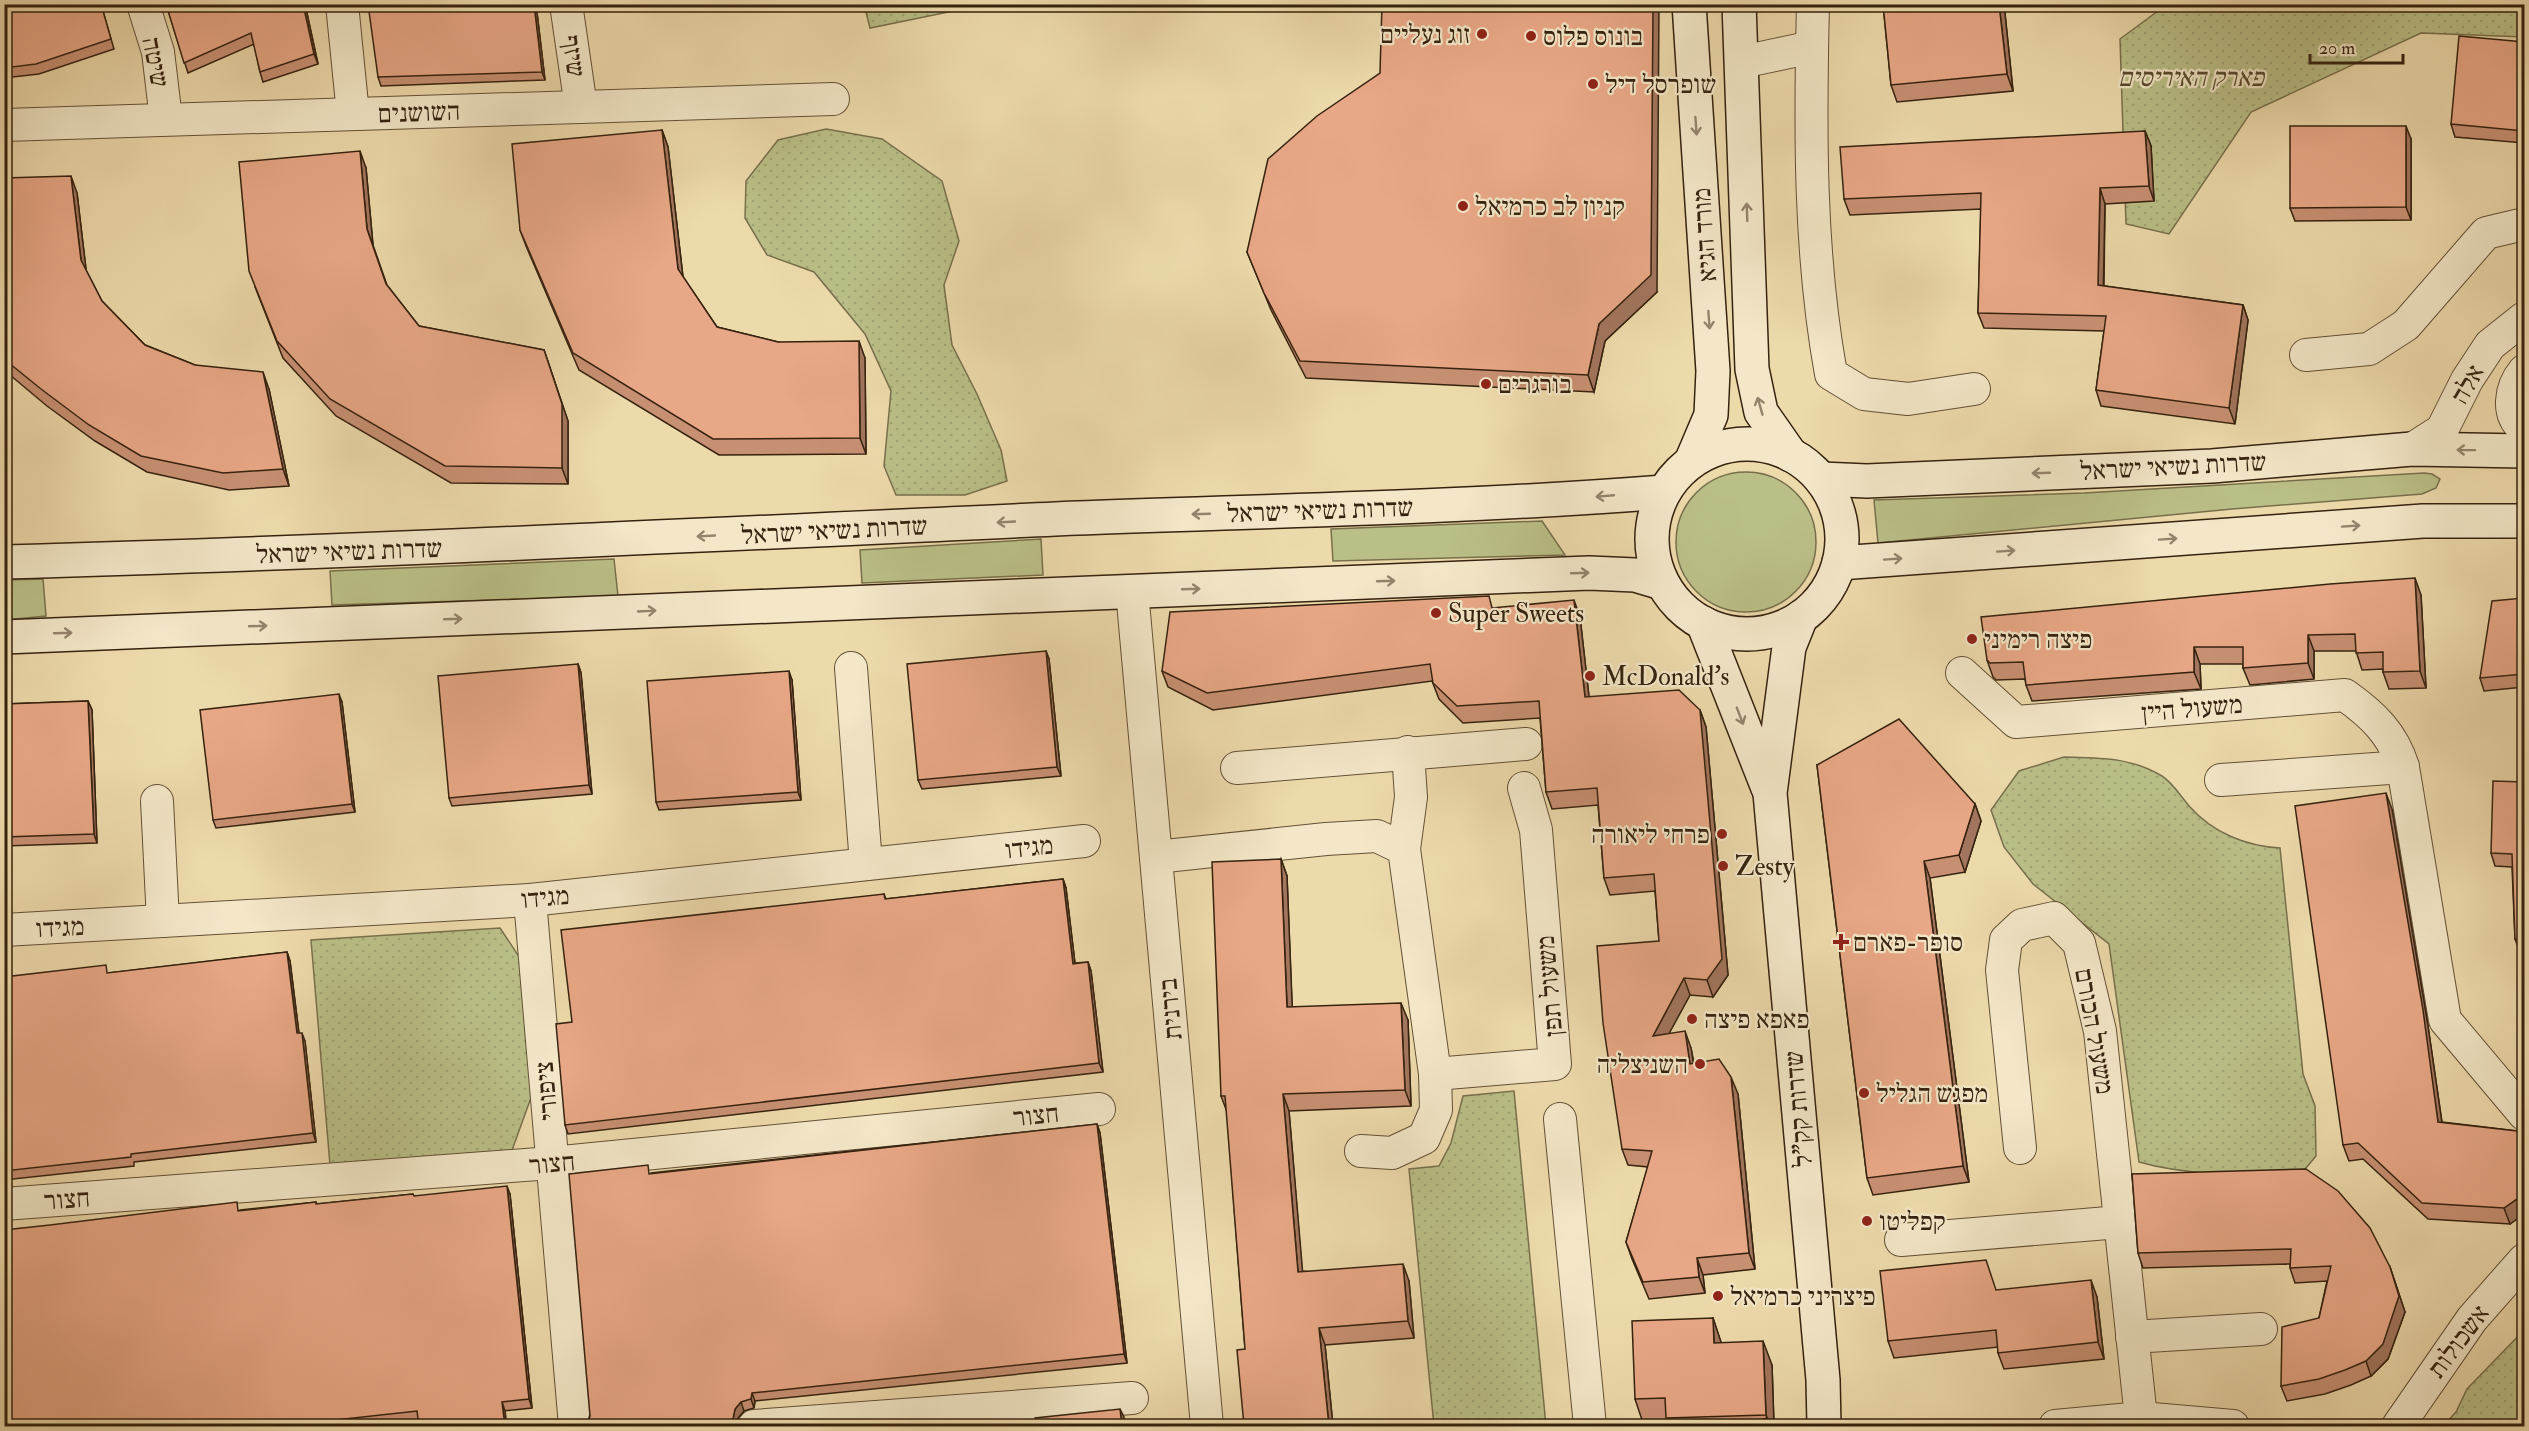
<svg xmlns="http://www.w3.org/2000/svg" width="2529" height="1431" viewBox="0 0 2529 1431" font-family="'IM FELL Double Pica','Frank Ruhl Libre',serif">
  <defs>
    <pattern id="park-dots" width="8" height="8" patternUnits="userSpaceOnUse" patternTransform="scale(1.5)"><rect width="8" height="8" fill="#babf87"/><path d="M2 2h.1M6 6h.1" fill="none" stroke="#a0a473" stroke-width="1.8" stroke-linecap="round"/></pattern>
  </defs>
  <rect width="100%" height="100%" fill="#eddaab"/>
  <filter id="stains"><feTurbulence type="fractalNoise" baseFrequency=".00333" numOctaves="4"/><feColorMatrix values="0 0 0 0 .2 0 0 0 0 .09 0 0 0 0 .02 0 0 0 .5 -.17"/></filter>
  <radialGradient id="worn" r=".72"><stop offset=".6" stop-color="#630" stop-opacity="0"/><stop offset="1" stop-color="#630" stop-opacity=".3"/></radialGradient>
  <!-- grass -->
  <g fill="#babf87" stroke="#78704b" stroke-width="1.5">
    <circle cx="1746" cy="542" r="70"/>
    <path d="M2424,473l8,1 8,5 -4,9 -14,6 -190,15 -354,34 -4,-43 210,-7z"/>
    <path d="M1542,521l23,34 -232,6 -2,-32z"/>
    <path d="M1041,539l2,36 -181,8 -2,-33z"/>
    <path d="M614,559l4,37 -286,9 -2,-34z"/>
    <path d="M43,579l3,37 -41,4v-40z"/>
  </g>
  <!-- park -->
  <g fill="url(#park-dots)" stroke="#78704b" stroke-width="1.5">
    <path d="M864,4h119v1l-113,23z"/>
    <path d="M2166,5h358v32l-103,-4 -170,79 -82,122 -43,-10 -6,-185z"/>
    <path d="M826,129l56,10 60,42 17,60 -15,44 8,60 25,49 24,56 6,31 -42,14h-69l-12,-29 7,-75 -26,-57 -51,-62 -47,-17 -22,-37 1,-37 32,-41z"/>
    <path d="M2064,757c36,1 66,0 98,19 11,7 20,22 28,31 23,26 56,39 90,41l23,226 12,32 1,50 -15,18c-54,0 -109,3 -162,-12l-30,-218 -76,-60 -29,-37 -13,-37 28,-39z"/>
    <path d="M500,928l20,30 12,137 -21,58 -103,5 -78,7 -19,-225z"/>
    <path d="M1514,1091l32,335h-112l-25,-257 30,-3 12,-23 12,-47z"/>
    <path d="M2524,1330v96h-81l13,-14 11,-23z"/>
  </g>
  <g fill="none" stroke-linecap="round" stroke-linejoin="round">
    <defs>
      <g id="street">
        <path d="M143,4l15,48 8,67"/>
        <path d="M342,4l11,110"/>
        <path d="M566,4l15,103"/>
        <path d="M1813,4c-3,124 -4,248 18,370l33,20 44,5 66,-10"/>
        <path d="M1742,62l70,-15"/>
        <path d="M4,125l829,-26"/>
        <path d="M2306,355l63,-6 37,-24 80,-92 38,-9"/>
        <path d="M2524,371c-14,17 -18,43 0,58"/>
        <path d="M2412,449l30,-19 25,-50 23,-35 34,-27"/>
        <path d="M1132,591l75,835"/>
        <path d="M851,668l15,196"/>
        <path d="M1962,673l54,49 329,-27c28,20 48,39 58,72l42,253 79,94"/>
        <path d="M1237,768l289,-24"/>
        <path d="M2221,780l182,-13"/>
        <path d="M157,801l6,120"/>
        <path d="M1404,849l7,-52 -3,-45"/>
        <path d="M1156,857l170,-18 51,-3 27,13 31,225"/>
        <path d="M530,900l45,526"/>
        <path d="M4,930l526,-30 554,-59"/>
        <path d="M1560,1119l30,307"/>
        <path d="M2020,1148l-18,-178 4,-30 16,-15 32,-7 25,25 21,88 41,387"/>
        <path d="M1361,1151l31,2 32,-15 12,-28 -1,-36 120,-10 -19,-234 -12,-42"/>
        <path d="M4,1204l548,-41 547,-54"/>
        <path d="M1901,1240l219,-18"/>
        <path d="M2132,1337l129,-8"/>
        <path d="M754,1426l378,-28"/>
        <path d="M2055,1426l86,-8 92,8"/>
        <path d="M2398,1426l74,-107 52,-59"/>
      </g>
      <g id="secondary">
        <path d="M1689,4l24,367 -2,44 -20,47"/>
        <path d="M1739,4l13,365 9,43 30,43"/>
        <circle cx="1747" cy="539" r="95"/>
        <path d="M1821,479l46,2 345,-15 200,-17 112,2"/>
        <path d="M4,562c351,-10 701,-27 1051,-43 203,-8 406,-11 609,-27"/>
        <path d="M1839,563l584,-42h101"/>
        <path d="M1801,617l-12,30 -19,146 53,587 1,46"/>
        <path d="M1703,623l65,165"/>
        <path d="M4,637l1585,-64 46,2 27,8"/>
      </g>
    </defs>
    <!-- street casing -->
    <use href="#street" stroke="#635036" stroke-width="34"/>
    <!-- secondary casing -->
    <use href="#secondary" stroke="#35220f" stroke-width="36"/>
    <!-- street -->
    <use href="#street" stroke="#f3e7c8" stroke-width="32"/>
    <!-- secondary -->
    <use href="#secondary" stroke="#f3e7c8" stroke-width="33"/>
  </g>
  <!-- wall -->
  <g fill="#c89073" stroke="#35220f" stroke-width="1.5">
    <path d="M4,4h97l13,45 -75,25 -35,4z"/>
    <path d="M166,4h139l13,60 -55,18 -3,-10 -6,-28 -66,29z"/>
    <path d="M536,4l9,76 -164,6 -3,-9z"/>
    <path d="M1883,4h121l9,87 -116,11 -6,-17z"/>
    <path d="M2524,42v101l-69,-6 -4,-13z"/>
    <path d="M662,130l6,17 15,130 34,50 61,15 87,16 1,96 -147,1 -140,-85 -53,-124 -6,-16z"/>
    <path d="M2145,131l6,15 3,55 -49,3 -1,82 139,19 5,15 -13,104 -134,-18 -5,-16 8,-59 -120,-3 -6,-15 3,-104 -131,6 -6,-16z"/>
    <path d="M2411,139v81l-116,1 -5,-13z"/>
    <path d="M366,168l7,77 14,40 32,41 125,24 24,71v63l-117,-1 -115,-67 -53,-58 -28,-71z"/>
    <path d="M4,178l73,15 9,77 16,31 43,44 50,20 74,24 20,97 -60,4 -82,-18 -52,-31 -48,-35 -43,-36z"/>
    <path d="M1247,252l410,40 -52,49 -11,51 -288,-14 -35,-68z"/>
    <path d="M2421,595l5,93 -37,1 -6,-17v-3l-21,1 -6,-19h-42v28l-64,6 -7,-17v-4h-43l1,25 -169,12 -6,-16 -1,-6 -29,1 -3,-3 -6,-17z"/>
    <path d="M2524,598v89l-40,4 -4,-13z"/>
    <path d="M1493,608l87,9 9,80 111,13 6,17 22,248 -15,22 -23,-2 -21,38 22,15 3,15 44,31 17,175 -52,6 2,18 -56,6 -17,-40 -6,-17 22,-75 -20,-2 -6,-16 37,-208 -4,-50 -45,4 -6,-17 -6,-73 -46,4 -6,-17 -6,-74 -77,5 -24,-24 -7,-18 -219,29 -45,-23 -6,-16z"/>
    <path d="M1046,651l3,8 12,117 -139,13 -4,-9z"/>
    <path d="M578,664l3,9 11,121 -140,12 -3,-8z"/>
    <path d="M792,680l9,120 -142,10 -3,-8z"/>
    <path d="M88,701l4,9 5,133 -93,3v-142z"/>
    <path d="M342,702l13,110 -139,16 -3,-8z"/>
    <path d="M1817,765l158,39 6,17 -16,51 -35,6 39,304 -96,13 -6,-17z"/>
    <path d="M2524,782v170h-4l-5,-13 -3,-72 -17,-1 -4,-13z"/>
    <path d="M2392,809l36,217 14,96 75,9 -7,93 -82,-5 -65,-60 -14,2 -6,-16z"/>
    <path d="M1281,859l6,17 5,131 116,13 3,86 -122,5 13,160 107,10 5,57 -89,7 8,81h-89l1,-77 -18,-237 -6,-16z"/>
    <path d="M1063,879l3,9 9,75 13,-1 3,9 12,101 -535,62 -3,-9 7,-103 312,-128 2,5z"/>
    <path d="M287,952l3,9 9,72 6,8 11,101 -182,20v4l-130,14v-203l105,-4z"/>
    <path d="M1097,1124l3,9 27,230 -372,38 -1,7 -10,3 -6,7 -2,8h-149l64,-253z"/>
    <path d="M2132,1174l258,93 15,45 -17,47 -17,17 -20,9 -26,9 -38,7 -6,-15 38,-68 8,-37 -32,2 -5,-15v-4l-147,4 -5,-15z"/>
    <path d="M413,1194l1,2 96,-2 22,214 -172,18h-356l236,-216 76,-8 1,2z"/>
    <path d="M1996,1290l101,7 7,62 -100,10 -6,-16v-6l-104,11 -6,-17z"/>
    <path d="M1713,1318l8,25 51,22 2,61h-105l-2,-4 -24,1 -8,-24z"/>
  </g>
  <!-- shaded-wall -->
  <g fill="#a2755e" stroke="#35220f" stroke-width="1.5">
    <path d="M303,4h2l13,60 -4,-10z"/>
    <path d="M534,4h2l9,76 -3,-8z"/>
    <path d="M1653,4h6l-2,288 -52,49 -11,51 -6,-17 11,-51z"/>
    <path d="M1999,4h5l9,87 -6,-17z"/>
    <path d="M2406,126l5,13v81l-5,-13z"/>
    <path d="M662,130l6,17 16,139 -6,-17z"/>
    <path d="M2145,131l6,15 3,55 -5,-15z"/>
    <path d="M360,151l6,17 7,77 -6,-16z"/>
    <path d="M71,176l6,17 10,84 -6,-17z"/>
    <path d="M2100,188l5,16 -2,97 -5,-16z"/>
    <path d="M2243,305l5,15 -13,104 -6,-16z"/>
    <path d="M859,341l6,17 1,96 -6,-16z"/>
    <path d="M544,350l24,71v63l-6,-16z"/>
    <path d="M263,372l6,17 20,97 -6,-17z"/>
    <path d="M2415,578l6,17 5,93 -6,-17z"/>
    <path d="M1574,600l6,17 11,97 -6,-17z"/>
    <path d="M2308,635l6,16v28l-6,-16z"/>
    <path d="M2194,647l6,17 1,25 -7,-17z"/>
    <path d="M1046,651l3,8 12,117 -4,-9z"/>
    <path d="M578,664l3,9 11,121 -3,-9z"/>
    <path d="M789,671l3,9 9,120 -3,-8z"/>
    <path d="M339,694l3,8 13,110 -3,-8z"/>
    <path d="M88,701l4,9 5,133 -3,-9z"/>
    <path d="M1700,710l6,17 22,248 -15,22 -6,-17z"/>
    <path d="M2386,793l6,16 36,217 16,111 -6,-15z"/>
    <path d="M1975,804l6,17 -16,51 -6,-17z"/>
    <path d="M1281,859l6,17 6,148 -6,-17z"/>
    <path d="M1924,861l6,17 39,304 -6,-16z"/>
    <path d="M1063,879l3,9 10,84 -3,-8z"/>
    <path d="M287,952l3,9 10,81 -3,-9z"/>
    <path d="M1088,962l3,9 12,101 -4,-9z"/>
    <path d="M1684,978l6,17 -31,57 -6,-16z"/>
    <path d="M1401,1003l7,17 3,86 -6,-16z"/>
    <path d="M1685,1031l6,17 5,32 -6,-16z"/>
    <path d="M302,1033l3,8 11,101 -3,-9z"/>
    <path d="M1731,1077l7,17 17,175 -6,-16z"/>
    <path d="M1283,1094l6,17 15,177 -6,-16z"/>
    <path d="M1097,1124l3,9 27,230 -3,-9z"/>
    <path d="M507,1186l3,8 22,214 -3,-9z"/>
    <path d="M2524,1194v20l-14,10 -6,-16z"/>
    <path d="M1697,1258l6,17 2,18 -6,-16z"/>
    <path d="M1403,1264l6,17 5,57 -6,-17z"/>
    <path d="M2390,1267l15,45 -17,47 -17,17 -5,-15z"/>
    <path d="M2091,1280l6,17 7,62 -6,-17z"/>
    <path d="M1713,1318l8,24 1,25 -8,-24z"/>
    <path d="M1319,1328l6,17 8,81h-4z"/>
    <path d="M1763,1341l9,24 2,61h-3l-5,-11z"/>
    <path d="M752,1393l3,8 -1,7 -3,-9z"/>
    <path d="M502,1402l3,9 2,15h-2z"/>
    <path d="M741,1402l3,9 -6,7 -2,8 -3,-7 2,-10z"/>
    <path d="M1120,1409l4,8v9h-2z"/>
  </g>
  <!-- building -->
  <g fill="#e8a786" stroke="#35220f" stroke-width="1.5">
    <path d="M4,4h97l10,35 -75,25 -32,4z"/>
    <path d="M166,4h137l11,50 -54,18 -9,-39 -67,30z"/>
    <path d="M368,4h166l8,68 -164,5z"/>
    <path d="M1382,4h271l-2,271 -52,49 -11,51 -288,-14 -36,-68 -17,-41 21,-93 49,-43 63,-43z"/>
    <path d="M1883,4h116l8,70 -116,11z"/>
    <path d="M2459,36l65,6v89l-73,-7z"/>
    <path d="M2290,126h116v81l-116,1z"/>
    <path d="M662,130l16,139 39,58 61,15 81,-1 1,97 -147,1 -140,-86 -53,-123 -8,-86z"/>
    <path d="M2145,131l4,55 -49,2 -2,97 145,20 -14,103 -133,-18 10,-74 -128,-3 3,-120 -137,6 -4,-52z"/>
    <path d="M360,151l7,78 19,55 33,42 125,24 18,54v64l-117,-2 -115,-67 -53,-58 -28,-70 -10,-109z"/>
    <path d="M71,176l10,84 21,41 43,44 50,20 68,7 20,97 -60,4 -82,-17 -52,-31 -48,-36 -37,-30v-181z"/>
    <path d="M2415,578l5,93 -37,1v-20l-27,1 -1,-19 -47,1v28l-65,5v-21h-49v25l-168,13 -3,-23 -33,1 -3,-3 -6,-43 349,-33z"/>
    <path d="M1489,596l3,12 82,-8 11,97 94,-7 21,20 22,249 -15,21 -23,-2 -31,58 32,-5 5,33 29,-5 12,18 18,176 -52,5 2,19 -56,5 -17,-40 26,-91 -30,-2 -19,-126 -6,-77 62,-5 -5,-67 -50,4 -7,-90 -51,4 -7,-91 -82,5 -24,-23 -3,-19 -223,29 -45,-22 8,-59z"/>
    <path d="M2524,598v76l-44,4 12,-77z"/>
    <path d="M1046,651l11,116 -139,13 -11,-116z"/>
    <path d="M578,664l11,121 -140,13 -11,-122z"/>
    <path d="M789,671l9,121 -142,10 -9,-121z"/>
    <path d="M339,694l13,110 -139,16 -13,-110z"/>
    <path d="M88,701l6,133 -90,3v-133z"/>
    <path d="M1899,719l76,85 -16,51 -35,6 39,305 -96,12 -50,-413z"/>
    <path d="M2493,781l31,1v157h-9l-3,-85 -21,-1z"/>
    <path d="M2386,793l37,217 15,112 79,9 7,11v52l-20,14 -82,-5 -64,-60 -15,2 -48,-339z"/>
    <path d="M1281,859l6,148 114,-4 4,87 -122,4 15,178 105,-8 5,57 -89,7 10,98h-85l-7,-76 8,-1 -20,-253h-4l-9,-234z"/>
    <path d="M1063,879l10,85 15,-2 11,101 -534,62 -9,-101 16,-2 -11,-92 323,-36 1,5z"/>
    <path d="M287,952l10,81h5l11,100 -182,21v3l-127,14v-194l102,-12 1,8z"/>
    <path d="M1097,1124l27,230 -372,39 -1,6 -10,3 -6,7 -2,10 3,7h-149l3,-10 -21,-242 79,-9 1,9z"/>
    <path d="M2306,1169l32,22 32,37 20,39 9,29 -16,48 -17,17 -21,9 -26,9 -38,7 1,-59 37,-9 12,-52 -41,2 1,-19 -153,4 -6,-79z"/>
    <path d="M507,1186l22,213 -27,3 3,24h-86l-2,-15 -137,15h-276v-196l46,-5 187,-23 1,9 78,-9v2l97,-10 1,2z"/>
    <path d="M1986,1260l10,30 95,-10 7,62 -100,11 -2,-23 -108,11 -8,-70z"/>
    <path d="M1713,1318l1,25 49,-2 3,74 -100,3 -1,-20 -30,1 -3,-78z"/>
    <path d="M1120,1409l2,17h-129l43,-4 -1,-4z"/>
    <path d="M1766,1418l1,8h-19z"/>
  </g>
  <!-- one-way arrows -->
  <defs><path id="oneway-shaft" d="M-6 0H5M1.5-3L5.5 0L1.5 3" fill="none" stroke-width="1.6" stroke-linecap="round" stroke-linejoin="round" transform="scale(1.5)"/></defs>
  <g stroke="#94846c">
    <use href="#oneway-shaft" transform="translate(1696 126) rotate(86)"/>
    <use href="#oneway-shaft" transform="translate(1747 212) rotate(-92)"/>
    <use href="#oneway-shaft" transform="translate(1709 320) rotate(86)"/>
    <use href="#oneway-shaft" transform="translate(1760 406) rotate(-106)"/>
    <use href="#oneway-shaft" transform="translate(2466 450) rotate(-179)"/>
    <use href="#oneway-shaft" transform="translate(2041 473) rotate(178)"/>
    <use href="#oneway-shaft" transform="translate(1605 496) rotate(175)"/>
    <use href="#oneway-shaft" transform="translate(1201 514) rotate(178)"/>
    <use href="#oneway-shaft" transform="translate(1006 522) rotate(177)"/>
    <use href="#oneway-shaft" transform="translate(2351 526) rotate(-4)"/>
    <use href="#oneway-shaft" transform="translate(706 536) rotate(177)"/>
    <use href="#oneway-shaft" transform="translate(2168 539) rotate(-4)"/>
    <use href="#oneway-shaft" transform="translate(2006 551) rotate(-4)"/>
    <use href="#oneway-shaft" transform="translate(1893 559) rotate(-4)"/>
    <use href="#oneway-shaft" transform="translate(1580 573) rotate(-2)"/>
    <use href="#oneway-shaft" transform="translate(1386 581) rotate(-2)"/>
    <use href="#oneway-shaft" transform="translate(1191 589) rotate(-2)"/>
    <use href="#oneway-shaft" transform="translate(647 611) rotate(-3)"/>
    <use href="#oneway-shaft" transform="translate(453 619) rotate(-2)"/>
    <use href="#oneway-shaft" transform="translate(258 626) rotate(-2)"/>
    <use href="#oneway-shaft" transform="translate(63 633) rotate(-2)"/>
    <use href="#oneway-shaft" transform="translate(1740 716) rotate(69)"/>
  </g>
  <!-- markers -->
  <g fill="#8f2418" stroke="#f3e7c8" stroke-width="2">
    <circle cx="1482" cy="34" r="6"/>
    <circle cx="1531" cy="36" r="6"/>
    <circle cx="1593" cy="84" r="6"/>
    <circle cx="1463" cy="206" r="6"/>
    <circle cx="1486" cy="384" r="6"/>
    <circle cx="1436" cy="613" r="6"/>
    <circle cx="1972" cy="639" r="6"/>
    <circle cx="1590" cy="676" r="6"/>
    <circle cx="1722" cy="834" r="6"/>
    <circle cx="1723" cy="866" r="6"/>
    <path d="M1838 933h6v6h6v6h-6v6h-6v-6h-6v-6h6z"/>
    <circle cx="1692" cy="1019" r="6"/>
    <circle cx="1700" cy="1064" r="6"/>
    <circle cx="1864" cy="1093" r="6"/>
    <circle cx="1867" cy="1221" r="6"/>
    <circle cx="1718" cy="1296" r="6"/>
  </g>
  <g text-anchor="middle" stroke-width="4.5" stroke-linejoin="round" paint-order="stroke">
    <!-- poi labels -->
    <g font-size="26" fill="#35220f" stroke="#f3e7c8" text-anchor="start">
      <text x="1470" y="43" text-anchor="end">זוג נעליים</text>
      <text x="1543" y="45">בונוס פלוס</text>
      <text x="1605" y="93">שופרסל דיל</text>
      <text x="1475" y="215">קניון לב כרמיאל</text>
      <text x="1498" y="393">בורגרים</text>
      <text x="1448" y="622">Super Sweets</text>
      <text x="1984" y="648">פיצה רימיני</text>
      <text x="1602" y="685">McDonald's</text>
      <text x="1710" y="843" text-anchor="end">פרחי ליאורה</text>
      <text x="1735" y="875">Zesty</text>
      <text x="1853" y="951">סופר-פארם</text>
      <text x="1704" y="1028">פאפא פיצה</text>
      <text x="1688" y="1073" text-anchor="end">השניצליה</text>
      <text x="1876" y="1102">מפגש הגליל</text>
      <text x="1879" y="1230">קפליטו</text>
      <text x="1730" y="1305">פיצריני כרמיאל</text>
    </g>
    <!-- street labels -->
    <g font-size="26" fill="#35220f" stroke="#f3e7c8">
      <text transform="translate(574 56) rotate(82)" y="9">שיזף</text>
      <text transform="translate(156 62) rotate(79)" y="9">שיטה</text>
      <text transform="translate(419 112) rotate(-2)" y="9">השושנים</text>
      <text transform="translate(1704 235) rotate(-94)" y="9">מורד הגיא</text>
      <text transform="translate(2467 384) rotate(-60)" y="9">אלה</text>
      <text transform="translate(2173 466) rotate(-3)" y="9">שדרות נשיאי ישראל</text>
      <text transform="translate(1320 510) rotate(-2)" y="9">שדרות נשיאי ישראל</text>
      <text transform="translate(834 530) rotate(-3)" y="9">שדרות נשיאי ישראל</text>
      <text transform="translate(349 551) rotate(-2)" y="9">שדרות נשיאי ישראל</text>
      <text transform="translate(2192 708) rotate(-5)" y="9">משעול היין</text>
      <text transform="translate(1029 847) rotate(-6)" y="9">מגידו</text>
      <text transform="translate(545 897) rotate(-5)" y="9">מגידו</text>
      <text transform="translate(60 927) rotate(-3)" y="9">מגידו</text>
      <text transform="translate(1549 986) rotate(-95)" y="9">משעול תפן</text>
      <text transform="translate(1170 1009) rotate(-95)" y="9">בירנית</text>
      <text transform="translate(2095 1031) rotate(80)" y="9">משעול הכורם</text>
      <text transform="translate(546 1091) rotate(-95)" y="9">ציפורי</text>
      <text transform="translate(1798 1109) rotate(-95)" y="9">שדרות קק"ל</text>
      <text transform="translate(1036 1115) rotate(-6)" y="9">חצור</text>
      <text transform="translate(552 1163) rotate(-5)" y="9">חצור</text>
      <text transform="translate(67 1199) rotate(-4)" y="9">חצור</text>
      <text transform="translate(2458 1341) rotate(-53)" y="9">אשכולות</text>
    </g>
    <!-- park labels -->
    <g font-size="26" font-style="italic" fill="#56492d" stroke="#f3e7c8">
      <text x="2191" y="86">פארק האיריסים</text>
    </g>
  </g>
  <!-- margin -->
  <rect width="2529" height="1431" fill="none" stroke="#eddaab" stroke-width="24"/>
  <rect x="6" y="6" width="2517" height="1419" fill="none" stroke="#35220f" stroke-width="3"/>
  <rect x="12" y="12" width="2505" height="1407" fill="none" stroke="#35220f" stroke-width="1.5"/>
  <!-- scale -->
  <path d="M2310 54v9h93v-9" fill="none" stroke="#35220f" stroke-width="3"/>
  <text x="2319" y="54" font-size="18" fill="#35220f" stroke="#f3e7c8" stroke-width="4.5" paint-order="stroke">20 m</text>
  <rect width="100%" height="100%" filter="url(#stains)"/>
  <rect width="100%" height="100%" fill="url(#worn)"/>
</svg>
